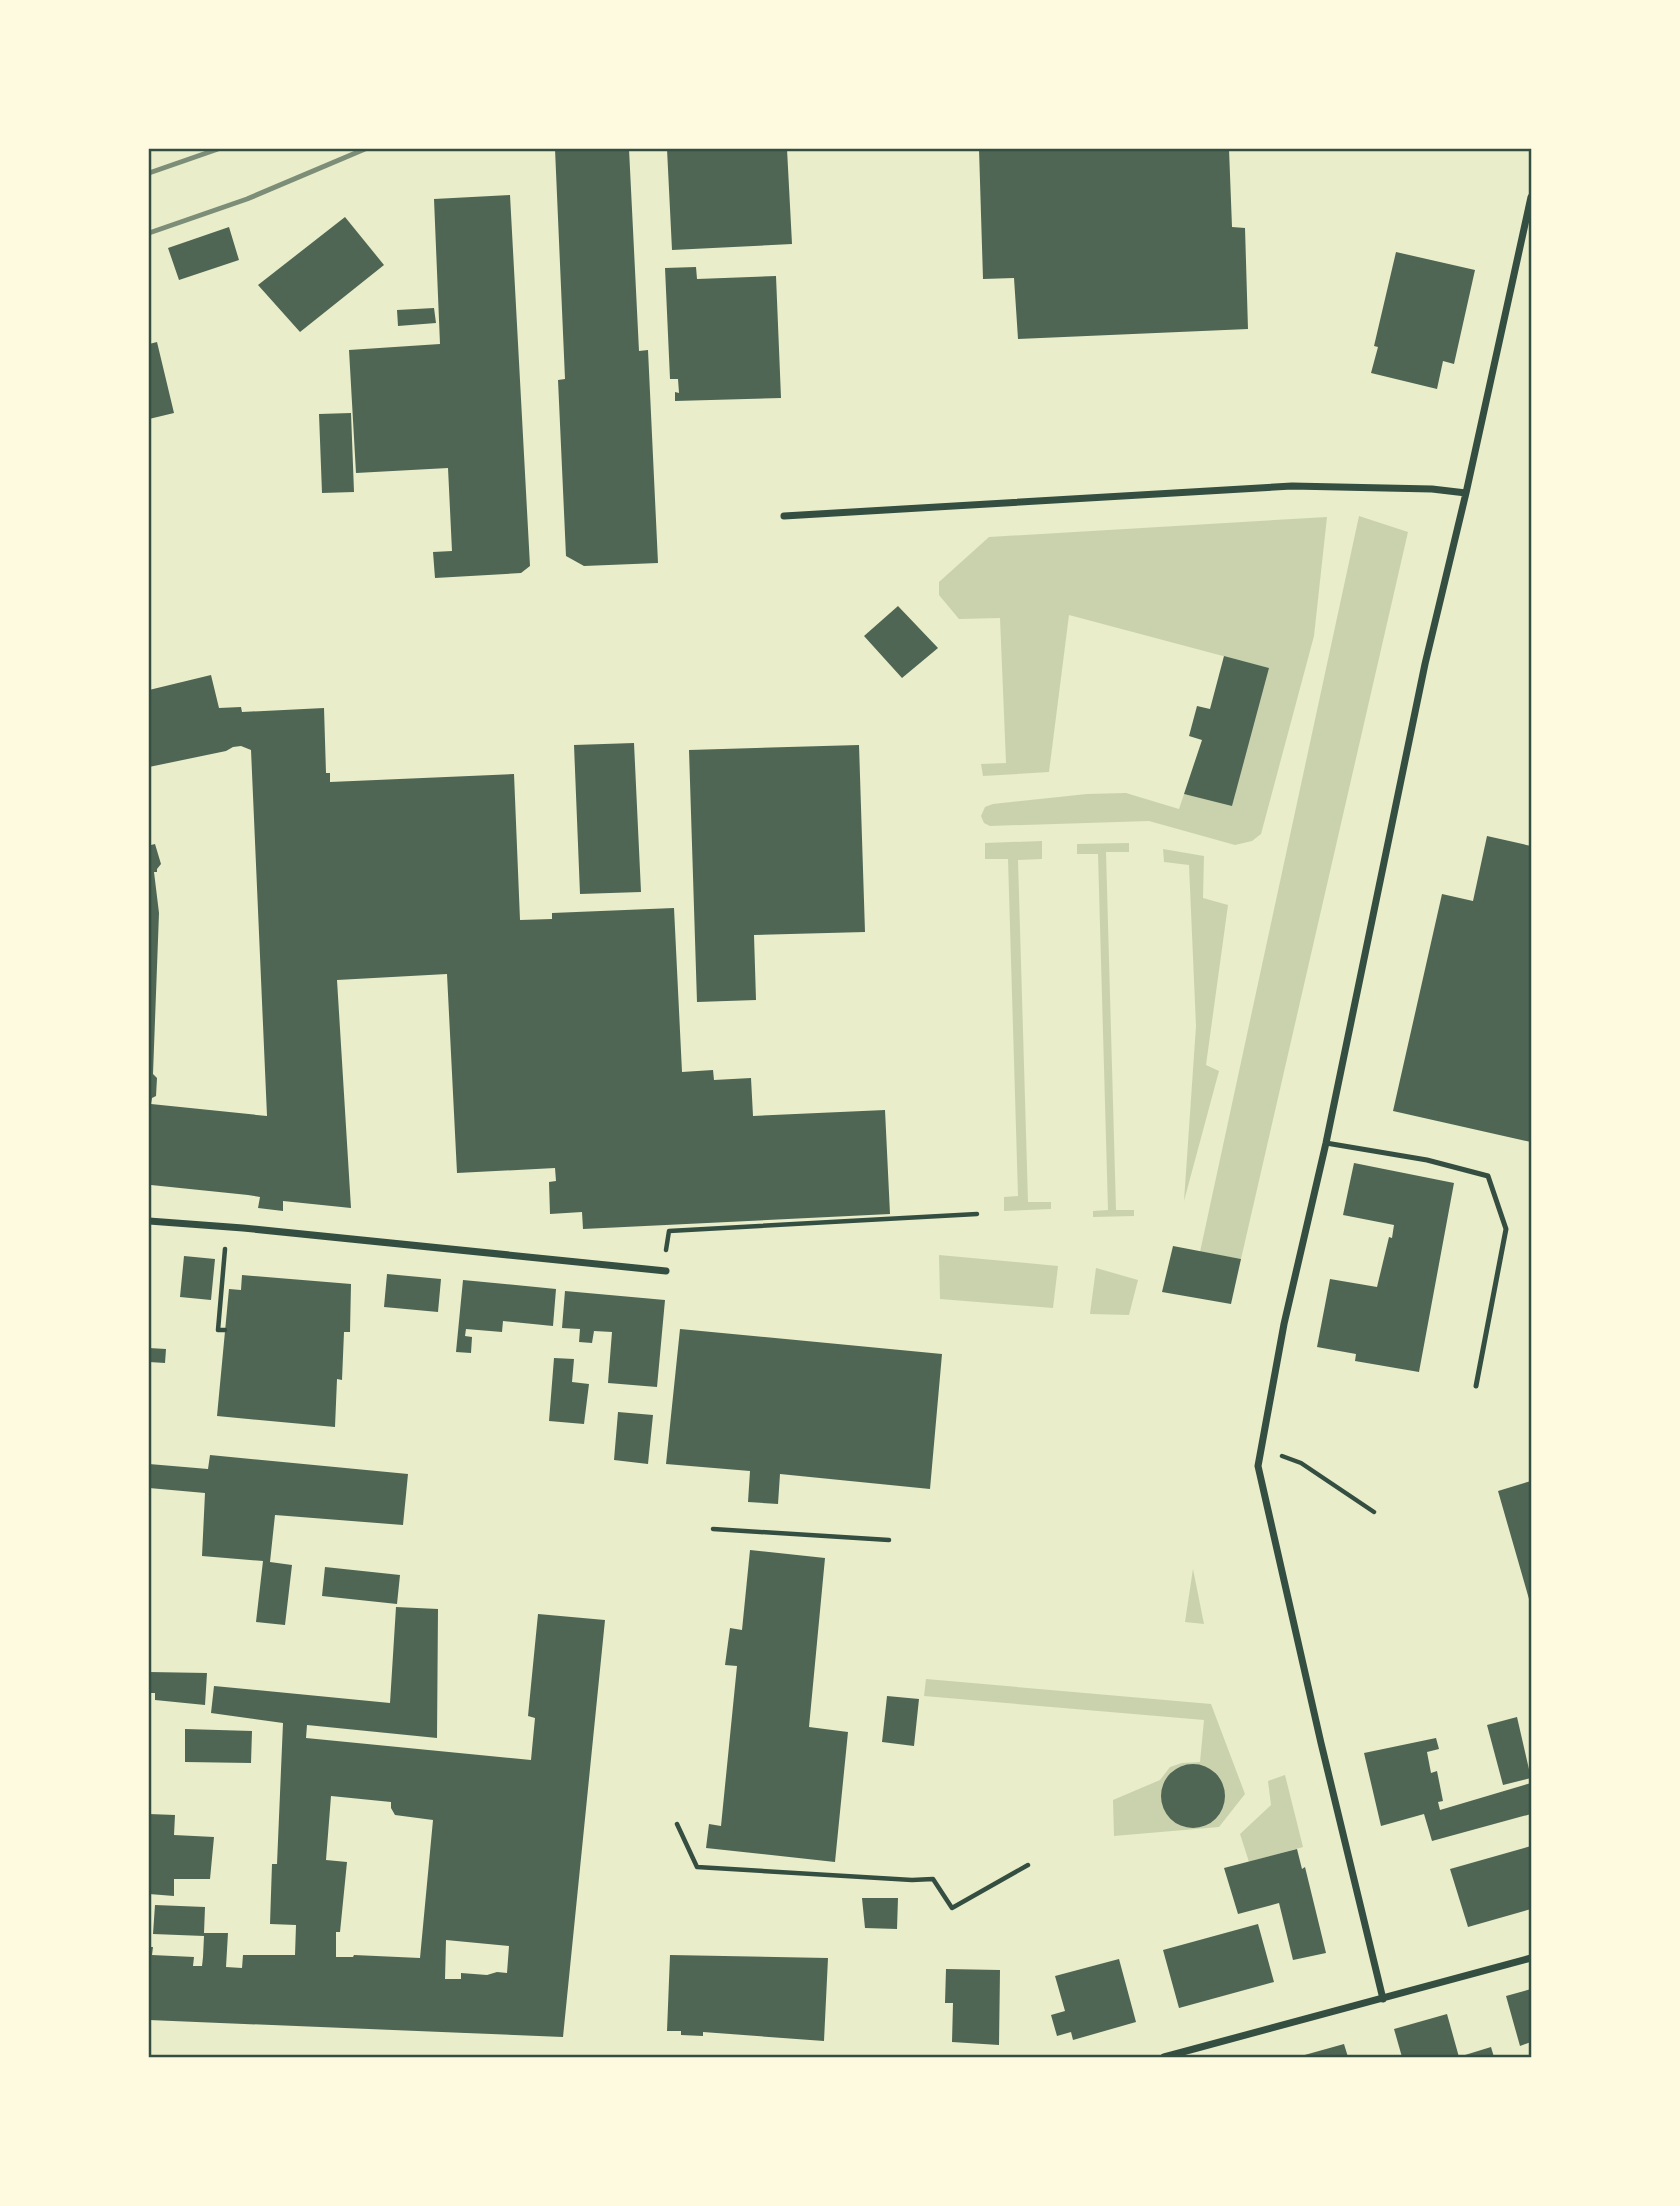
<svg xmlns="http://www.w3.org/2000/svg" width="1680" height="2206" font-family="Poppins,sans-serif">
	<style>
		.green { fill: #cad2ad }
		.building { fill: #4f6655; fill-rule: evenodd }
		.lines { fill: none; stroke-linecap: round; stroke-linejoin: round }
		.path { stroke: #344e41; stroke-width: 4.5 }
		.service { stroke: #344e41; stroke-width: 5 }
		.minor { stroke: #344e41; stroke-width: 7 }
		.rail { stroke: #7c8e77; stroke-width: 5 }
		.neatline { fill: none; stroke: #344e41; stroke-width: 2.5 }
	</style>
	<rect width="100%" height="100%" fill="#e9edc9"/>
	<path class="green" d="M 1359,516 L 1408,532 L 1241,1259 L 1200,1252 Z
		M 1327,517 L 1314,636 L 1261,834 L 1252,841 L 1235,845 L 1149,821 L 990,826 L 984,823 L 981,816 L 985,807 L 993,804 L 1087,794 L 1126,793 L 1179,809 L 1184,794 L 1232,805 L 1268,668 L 1069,615 L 1049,772 L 983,776 L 981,764 L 1006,763 L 1000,618 L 959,619 L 939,595 L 939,582 L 989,537 Z
		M 1042,841 L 1042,859 L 1018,860 L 1028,1202 L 1051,1202 L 1051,1209 L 1004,1211 L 1004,1197 L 1018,1196 L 1008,859 L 985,859 L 985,843 Z
		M 1129,843 L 1129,852 L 1106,852 L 1116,1210 L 1134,1210 L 1134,1216 L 1093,1217 L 1093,1211 L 1108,1210 L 1098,854 L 1077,854 L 1077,844 Z
		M 1163,849 L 1204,856 L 1203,898 L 1228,905 L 1206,1065 L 1219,1071 L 1184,1201 L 1196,1026 L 1189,865 L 1164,862 Z
		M 939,1255 L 1058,1266 L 1053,1308 L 940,1299 Z
		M 1096,1268 L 1138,1280 L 1129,1315 L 1090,1314 Z
		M 1193,1569 L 1204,1624 L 1185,1622 Z
		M 926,1679 L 1211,1704 L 1245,1794 L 1219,1827 L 1114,1836 L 1113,1800 L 1160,1780 L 1170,1767 L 1182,1763 L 1200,1762 L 1204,1720 L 924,1696 Z
		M 1285,1775 L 1303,1847 L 1249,1862 L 1240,1834 L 1271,1805 L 1268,1781 Z"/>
	<path class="building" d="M 555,149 L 629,149 L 639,351 L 648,350 L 658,563 L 584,566 L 566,556 L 558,380 L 565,379 Z
		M 667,149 L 787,149 L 792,244 L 672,250 Z
		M 979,149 L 1229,149 L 1232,227 L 1245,228 L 1248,329 L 1018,339 L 1014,278 L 983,279 Z
		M 510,195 L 530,566 L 521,573 L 435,578 L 433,552 L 452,551 L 448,468 L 356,473 L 349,350 L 440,344 L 434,199 Z
		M 345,217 L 384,265 L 300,332 L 258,285 Z
		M 229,227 L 239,260 L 179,280 L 168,248 Z
		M 1396,252 L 1475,270 L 1454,364 L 1443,361 L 1437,389 L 1371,373 L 1378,347 L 1374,346 Z
		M 696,267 L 697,279 L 776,276 L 781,398 L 675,401 L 675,392 L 679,393 L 678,379 L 670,379 L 665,268 Z
		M 434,308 L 436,323 L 398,326 L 397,310 Z
		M 157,342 L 174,413 L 149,419 L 149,344 Z
		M 351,413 L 354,492 L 322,493 L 319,414 Z
		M 898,606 L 938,648 L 902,678 L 864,636 Z
		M 1224,656 L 1269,668 L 1232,806 L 1184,794 L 1202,740 L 1189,736 L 1197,706 L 1210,709 Z
		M 211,675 L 219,708 L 241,707 L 242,712 L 324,708 L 326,773 L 330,773 L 330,782 L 514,774 L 520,920 L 552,919 L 552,913 L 674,908 L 682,1072 L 713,1070 L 714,1080 L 751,1078 L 753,1116 L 885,1110 L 890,1214 L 583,1229 L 582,1212 L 550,1214 L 549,1182 L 556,1181 L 555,1168 L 457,1173 L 447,974 L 337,980 L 351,1208 L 283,1201 L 283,1211 L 258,1208 L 260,1197 L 248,1195 L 151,1185 L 149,1192 L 149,839 L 151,845 L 155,844 L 161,864 L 157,869 L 157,872 L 154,872 L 159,913 L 153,1074 L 157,1078 L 156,1096 L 152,1098 L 151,1104 L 267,1116 L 251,750 L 241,746 L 233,747 L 226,751 L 149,767 L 149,690 Z
		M 634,743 L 641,892 L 580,894 L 574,745 Z
		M 859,745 L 865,932 L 754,935 L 756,1000 L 697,1002 L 689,750 Z
		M 1487,836 L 1531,846 L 1531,1142 L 1393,1111 L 1442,894 L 1473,901 Z
		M 1354,1163 L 1454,1183 L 1419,1372 L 1355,1361 L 1356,1354 L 1317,1347 L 1330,1279 L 1377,1287 L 1389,1237 L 1392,1238 L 1394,1225 L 1343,1215 Z
		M 1173,1246 L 1241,1259 L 1231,1304 L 1162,1292 Z
		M 184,1256 L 215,1259 L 211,1300 L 180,1297 Z
		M 387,1274 L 441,1279 L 438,1312 L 384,1307 Z
		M 242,1275 L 351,1284 L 350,1332 L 344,1332 L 342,1380 L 337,1379 L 335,1427 L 217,1416 L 229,1289 L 241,1290 Z
		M 463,1280 L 556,1289 L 553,1326 L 503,1321 L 502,1332 L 466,1329 L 465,1336 L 472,1337 L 471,1353 L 456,1352 Z
		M 565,1291 L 665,1300 L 657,1387 L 608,1383 L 612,1332 L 594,1331 L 592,1343 L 579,1342 L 580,1329 L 562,1328 Z
		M 680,1329 L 942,1354 L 930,1489 L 780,1474 L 778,1504 L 748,1502 L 750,1471 L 666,1464 Z
		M 149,1348 L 166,1349 L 165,1363 L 149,1362 Z
		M 554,1358 L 574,1359 L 572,1382 L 589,1384 L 584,1424 L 549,1421 Z
		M 618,1412 L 653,1415 L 648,1464 L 614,1460 Z
		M 210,1455 L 408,1474 L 403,1525 L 275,1515 L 270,1562 L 292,1565 L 285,1625 L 256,1622 L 263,1561 L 202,1556 L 205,1493 L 149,1488 L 149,1464 L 208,1469 Z
		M 1531,1481 L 1531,1606 L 1498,1491 Z
		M 750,1550 L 825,1558 L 809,1727 L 848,1732 L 835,1862 L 706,1848 L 709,1824 L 721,1826 L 737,1666 L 725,1665 L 730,1628 L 742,1630 Z
		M 325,1567 L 400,1575 L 397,1604 L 322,1596 Z
		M 396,1607 L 438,1609 L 437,1738 L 307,1725 L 306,1738 L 531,1760 L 535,1718 L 528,1716 L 538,1614 L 605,1620 L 563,2037 L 149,2020 L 149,1947 L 153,1947 L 152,1955 L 194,1957 L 193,1966 L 202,1966 L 203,1957 L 204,1936 L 153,1934 L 155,1905 L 205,1907 L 204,1933 L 228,1933 L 226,1967 L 242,1968 L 243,1955 L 295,1955 L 296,1925 L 270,1924 L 272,1864 L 277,1864 L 283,1723 L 211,1713 L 214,1686 L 390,1703 ZM 331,1796 L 391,1802 L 391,1808 L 395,1815 L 433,1820 L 420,1958 L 354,1955 L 353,1957 L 336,1957 L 336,1932 L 340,1932 L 347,1862 L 326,1860 ZM 446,1940 L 509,1946 L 507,1973 L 497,1972 L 487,1975 L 461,1973 L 461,1979 L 445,1979 Z
		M 149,1672 L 207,1673 L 205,1705 L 155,1700 L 155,1693 L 149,1693 Z
		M 887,1696 L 919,1699 L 914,1746 L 882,1742 Z
		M 1517,1717 L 1531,1778 L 1503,1785 L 1487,1725 Z
		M 185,1729 L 252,1731 L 251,1763 L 185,1762 Z
		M 1436,1738 L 1439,1749 L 1427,1752 L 1431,1773 L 1437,1771 L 1443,1801 L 1438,1802 L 1440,1810 L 1531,1783 L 1531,1814 L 1432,1841 L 1424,1814 L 1381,1826 L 1364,1753 Z
		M1161 1796a32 32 0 1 1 64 0a32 32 0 1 1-64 0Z
		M 149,1814 L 175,1815 L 174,1835 L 214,1837 L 210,1879 L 174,1879 L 174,1896 L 149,1894 Z
		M 1531,1846 L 1531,1909 L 1468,1927 L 1450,1869 Z
		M 1297,1849 L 1302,1869 L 1305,1867 L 1326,1953 L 1293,1960 L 1279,1903 L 1238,1914 L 1224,1868 Z
		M 862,1898 L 898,1898 L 897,1929 L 865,1928 Z
		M 1258,1924 L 1274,1982 L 1179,2008 L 1163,1950 Z
		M 670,1955 L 828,1958 L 824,2041 L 703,2032 L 703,2036 L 681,2035 L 681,2031 L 667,2031 Z
		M 1119,1959 L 1136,2022 L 1073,2040 L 1071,2032 L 1057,2036 L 1051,2015 L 1065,2011 L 1055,1976 Z
		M 946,1969 L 1000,1970 L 999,2045 L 952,2042 L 953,2003 L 945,2003 Z
		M 1531,1989 L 1531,2042 L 1520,2046 L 1506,1996 Z
		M 1447,2014 L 1459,2057 L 1402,2057 L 1394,2029 Z
		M 1344,2044 L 1348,2057 L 1301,2057 L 1301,2056 Z
		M 1491,2047 L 1494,2057 L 1466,2057 L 1465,2055 Z"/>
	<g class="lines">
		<path class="path" d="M 225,1249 L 218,1330 L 225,1330
			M 666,1250 L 669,1231 L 977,1214
			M 1282,1456 L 1301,1463 L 1374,1512
			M 713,1529 L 889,1540
			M 677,1824 L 697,1867 L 912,1880 L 933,1879 L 952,1908 L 1028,1865"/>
		<path class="service" d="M 1326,1143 L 1427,1160 L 1488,1176 L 1506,1229 L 1476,1386"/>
		<path class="minor" d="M 784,516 L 1292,486 L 1432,489 L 1466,493
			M 149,1221 L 243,1228 L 666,1271
			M 1383,1999 L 1321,1743 L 1258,1466 L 1284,1324 L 1326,1143 L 1425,664 L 1466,493 L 1531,197
			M 1164,2057 L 1531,1958"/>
		<path class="rail" d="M 149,173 L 218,149
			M 149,233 L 247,199 L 365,149"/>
	</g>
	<rect width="1680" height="2206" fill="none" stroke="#fefae0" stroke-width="301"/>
	<rect x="150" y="150" width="1380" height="1906" class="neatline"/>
</svg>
